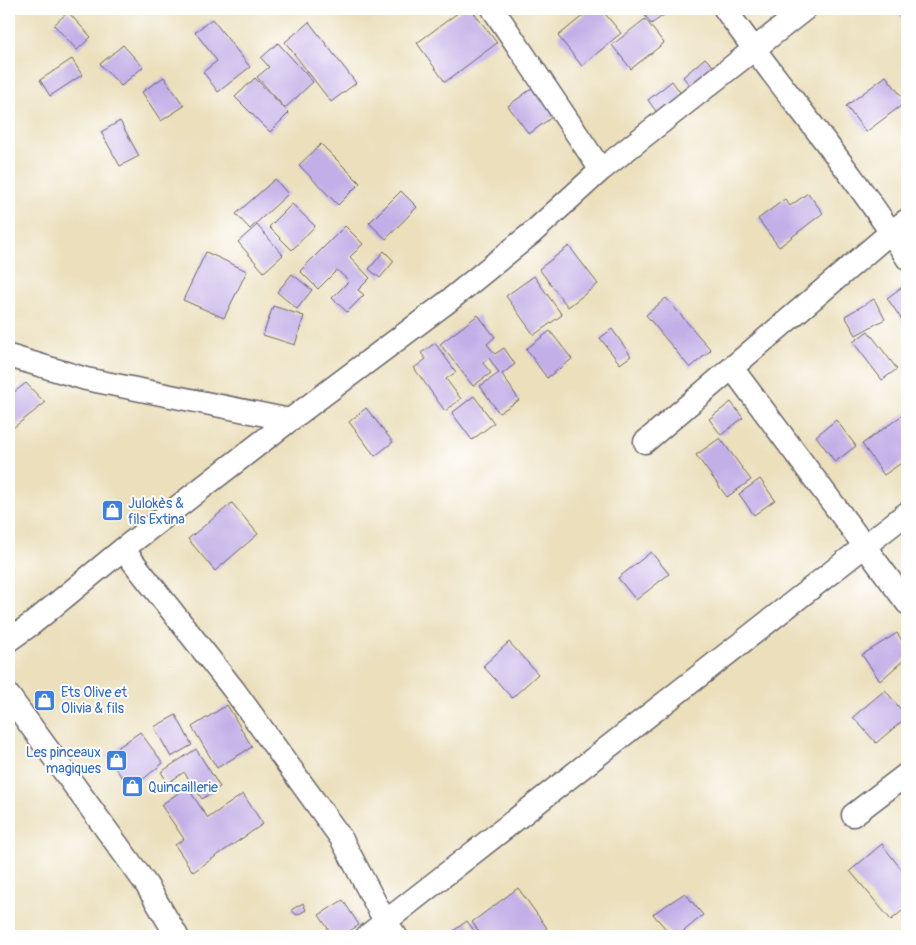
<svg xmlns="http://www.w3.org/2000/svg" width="916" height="945" font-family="Pangolin,sans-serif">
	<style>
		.building { fill: #c3afe7 }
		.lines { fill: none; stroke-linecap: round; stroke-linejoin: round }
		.minor-casing { stroke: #686468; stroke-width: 25 }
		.minor { stroke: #fff; stroke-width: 22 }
		.labels { text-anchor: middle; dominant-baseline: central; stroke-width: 4; stroke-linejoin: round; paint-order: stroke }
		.shop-label { font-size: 14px; fill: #366cbe; stroke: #fff; text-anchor: start }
	</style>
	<rect width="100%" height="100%" fill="#fff"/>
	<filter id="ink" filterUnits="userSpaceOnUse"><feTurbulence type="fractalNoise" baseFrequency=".02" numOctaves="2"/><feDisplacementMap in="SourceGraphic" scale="10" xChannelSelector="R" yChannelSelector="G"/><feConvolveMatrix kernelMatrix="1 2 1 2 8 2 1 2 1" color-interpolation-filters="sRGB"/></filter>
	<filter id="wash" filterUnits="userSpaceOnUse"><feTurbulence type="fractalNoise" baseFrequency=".0096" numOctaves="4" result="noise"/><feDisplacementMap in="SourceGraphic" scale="20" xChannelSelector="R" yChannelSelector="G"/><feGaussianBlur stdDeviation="1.12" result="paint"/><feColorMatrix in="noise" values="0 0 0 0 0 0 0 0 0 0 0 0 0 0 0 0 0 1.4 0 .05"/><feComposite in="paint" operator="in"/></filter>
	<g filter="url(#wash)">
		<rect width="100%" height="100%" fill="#ebdfbc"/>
		<g id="blocks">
			<path class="building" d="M 463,9 L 471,9 L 497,43 L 445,82 L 417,43 Z
				M 591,9 L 601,9 L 621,33 L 582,66 L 558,36 Z
				M 641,9 L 673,9 L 651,24 Z
				M 895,9 L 907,9 L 907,26 Z
				M 68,12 L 91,37 L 77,50 L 54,25 Z
				M 212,19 L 250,67 L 218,92 L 203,72 L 217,61 L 195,32 Z
				M 645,19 L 664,43 L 631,69 L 612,45 Z
				M 309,22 L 356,83 L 331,102 L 285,42 Z
				M 278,43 L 313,82 L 285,108 L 257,77 L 269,67 L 261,58 Z
				M 123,45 L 143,67 L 121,86 L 100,64 Z
				M 705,58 L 715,68 L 692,88 L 683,77 Z
				M 72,59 L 82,75 L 50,96 L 40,80 Z
				M 886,76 L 906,102 L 866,132 L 846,106 Z
				M 164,77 L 184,106 L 161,121 L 142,92 Z
				M 255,78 L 289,113 L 270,132 L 235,97 Z
				M 672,81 L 684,98 L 660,117 L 648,100 Z
				M 539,83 L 560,111 L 529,134 L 508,106 Z
				M 120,121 L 139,156 L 120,166 L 101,132 Z
				M 321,144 L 360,183 L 338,205 L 299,165 Z
				M 275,179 L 288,194 L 250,229 L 236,214 Z
				M 401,191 L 417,207 L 386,239 L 369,223 Z
				M 808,193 L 823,213 L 779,247 L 758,219 L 785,199 L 790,206 Z
				M 292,204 L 315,226 L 292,250 L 269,227 Z
				M 257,225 L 283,255 L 264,272 L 238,242 Z
				M 345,226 L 363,244 L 350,257 L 370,278 L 358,290 L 364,295 L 347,312 L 332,298 L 349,281 L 337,270 L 318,289 L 300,271 Z
				M 569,246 L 598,284 L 568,307 L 539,269 Z
				M 384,251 L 394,261 L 380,278 L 369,269 Z
				M 206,252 L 247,271 L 224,318 L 183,300 Z
				M 292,274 L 312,290 L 297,309 L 277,292 Z
				M 534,276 L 562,315 L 534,335 L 506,296 Z
				M 905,285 L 907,289 L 907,327 L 887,298 Z
				M 666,298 L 711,350 L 690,368 L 646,315 Z
				M 874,299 L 885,319 L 856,335 L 845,316 Z
				M 273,306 L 304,316 L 295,345 L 263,335 Z
				M 478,315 L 495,337 L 487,344 L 495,354 L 504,348 L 515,364 L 502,374 L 519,400 L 499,413 L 480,386 L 499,373 L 489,358 L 483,363 L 491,373 L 473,386 L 440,344 Z
				M 612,329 L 631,356 L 620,364 L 600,338 Z
				M 550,331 L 572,359 L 547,378 L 526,349 Z
				M 868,331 L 897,369 L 882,380 L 853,342 Z
				M 435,343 L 456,372 L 446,379 L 461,399 L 445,411 L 414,368 L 426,359 L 421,353 Z
				M 26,383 L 45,403 L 9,431 L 9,396 Z
				M 474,396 L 494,423 L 472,440 L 452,413 Z
				M 731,402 L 743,418 L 721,435 L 709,419 Z
				M 366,408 L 393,442 L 375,456 L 349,422 Z
				M 907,412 L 907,459 L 884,475 L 862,444 Z
				M 836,420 L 856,446 L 835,462 L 816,436 Z
				M 720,438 L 751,480 L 727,497 L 696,455 Z
				M 760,479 L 775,500 L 754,515 L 739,494 Z
				M 232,503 L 258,534 L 215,571 L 188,539 Z
				M 651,552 L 669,574 L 636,600 L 618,578 Z
				M 897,633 L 907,648 L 907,657 L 880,681 L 862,655 Z
				M 509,642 L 538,674 L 512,698 L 483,666 Z
				M 885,690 L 907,717 L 876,743 L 853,717 Z
				M 227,705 L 252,747 L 217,768 L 192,727 Z
				M 176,715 L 192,745 L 171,757 L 154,727 Z
				M 140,732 L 163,763 L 131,789 L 106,756 Z
				M 196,749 L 220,787 L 202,799 L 184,772 L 168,783 L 161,772 Z
				M 187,787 L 208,818 L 243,794 L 263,824 L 193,872 L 175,845 L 184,839 L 161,805 Z
				M 882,844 L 907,877 L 907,907 L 891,920 L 850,871 Z
				M 518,888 L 547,928 L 535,936 L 482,936 L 472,922 Z
				M 685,893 L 703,915 L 678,936 L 672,936 L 653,914 Z
				M 343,900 L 359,925 L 342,936 L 333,936 L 319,915 Z
				M 303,903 L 306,910 L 297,915 L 291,910 Z
				M 467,921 L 478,936 L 455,936 L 452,932 Z"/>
		</g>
	</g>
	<g filter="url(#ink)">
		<use href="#blocks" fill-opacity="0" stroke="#686468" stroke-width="1"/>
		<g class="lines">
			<defs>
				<path id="minor" d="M 493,9 L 601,170
					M 725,9 C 784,93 853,170 907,258
					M 9,356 L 86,379 L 290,420
					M 732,368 L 907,603
					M 645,442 L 891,232 L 907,220
					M 123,549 L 234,690 L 341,838 L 386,923 L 396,936
					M 9,640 L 33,623 L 123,549 L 290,420 L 446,303 L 532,233 L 601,170 L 805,9
					M 9,696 L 146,884 L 177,936
					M 853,815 L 907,774
					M 367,936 L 907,513"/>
			</defs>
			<use href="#minor" class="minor-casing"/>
			<use href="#minor" class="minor"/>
		</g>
	</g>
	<defs>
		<symbol id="shop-square" viewBox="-11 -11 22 22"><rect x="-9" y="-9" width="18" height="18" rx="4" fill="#3f7fe0" stroke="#fff"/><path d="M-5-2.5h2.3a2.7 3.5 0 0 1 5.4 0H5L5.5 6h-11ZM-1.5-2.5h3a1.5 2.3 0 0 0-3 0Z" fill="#fff"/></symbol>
	</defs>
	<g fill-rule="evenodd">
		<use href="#shop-square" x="100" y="498" width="25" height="25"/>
		<use href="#shop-square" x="32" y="688" width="25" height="25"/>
		<use href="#shop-square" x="104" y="748" width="25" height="25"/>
		<use href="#shop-square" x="120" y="774" width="25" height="25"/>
	</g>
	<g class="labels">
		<g class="shop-label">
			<text x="128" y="503">Julokès &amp;<tspan x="128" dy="16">fils Extina</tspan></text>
			<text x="61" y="692">Ets Olive et<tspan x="61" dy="16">Olivia &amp; fils</tspan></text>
			<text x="101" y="752" text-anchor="end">Les pinceaux<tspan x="101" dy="16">magiques</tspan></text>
			<text x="148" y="787">Quincaillerie</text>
		</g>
	</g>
	<rect width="916" height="945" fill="none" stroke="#fff" stroke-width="30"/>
</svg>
